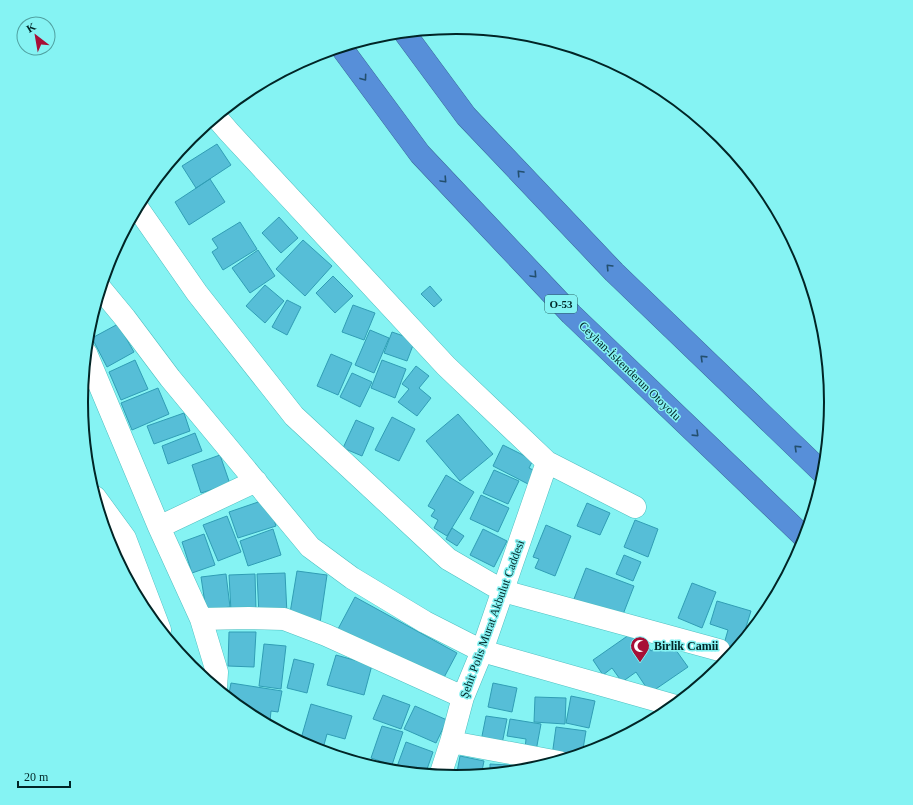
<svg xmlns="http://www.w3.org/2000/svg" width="913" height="805" font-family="'Times New Roman',serif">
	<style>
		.building { fill: #56bed7; stroke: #309db5 }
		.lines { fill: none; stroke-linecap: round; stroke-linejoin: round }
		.minor-casing { stroke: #4ebfc0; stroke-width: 23 }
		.highway-casing { stroke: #396a9a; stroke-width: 23 }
		.minor { stroke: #fff; stroke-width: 22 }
		.highway { stroke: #578fd9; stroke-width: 22 }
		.oneway { stroke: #234f6e }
		.labels { text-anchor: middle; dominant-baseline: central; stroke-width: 3; stroke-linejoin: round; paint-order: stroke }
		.shield { fill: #85f3f3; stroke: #296364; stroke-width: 1 }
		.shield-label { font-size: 11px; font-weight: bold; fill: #012526 }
		.street-label { font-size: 12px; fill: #012526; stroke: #85f3f3 }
		.poi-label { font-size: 12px; font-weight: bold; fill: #012526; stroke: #85f3f3; text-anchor: start }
		.rim { fill: none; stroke: #012526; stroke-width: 2 }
	</style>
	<rect width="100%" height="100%" fill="#85f3f3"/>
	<path class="building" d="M 206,125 L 208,127 L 177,155 L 191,137 Z
		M 217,144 L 231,165 L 196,188 L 182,166 Z
		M 210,179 L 225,202 L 189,225 L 175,202 Z
		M 279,217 L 298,238 L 281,253 L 262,233 Z
		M 240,222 L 257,249 L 223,270 L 212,252 L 218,248 L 212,239 Z
		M 303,240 L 332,266 L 305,296 L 276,269 Z
		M 258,250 L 275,276 L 250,293 L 232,268 Z
		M 333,276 L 353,296 L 335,313 L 316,293 Z
		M 265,285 L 284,301 L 265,323 L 246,306 Z
		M 430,286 L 442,300 L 434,307 L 421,294 Z
		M 287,300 L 301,307 L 287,335 L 272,327 Z
		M 353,305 L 375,313 L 364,340 L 342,332 Z
		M 118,324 L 134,352 L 107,367 L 92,338 Z
		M 370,330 L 389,338 L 374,373 L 355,365 Z
		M 392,332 L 415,340 L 407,361 L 384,353 Z
		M 331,354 L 352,363 L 338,395 L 317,386 Z
		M 135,360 L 148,389 L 121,400 L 109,372 Z
		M 382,360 L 406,369 L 395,398 L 371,388 Z
		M 416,366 L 429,376 L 419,388 L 431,398 L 417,416 L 398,402 L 409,389 L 402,384 Z
		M 352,373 L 372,382 L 360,407 L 340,397 Z
		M 158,388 L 169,414 L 132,430 L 121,403 Z
		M 184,413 L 190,431 L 154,444 L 147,426 Z
		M 458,414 L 493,454 L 460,481 L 426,441 Z
		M 392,417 L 415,429 L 399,461 L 375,450 Z
		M 356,420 L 374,428 L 362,456 L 343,448 Z
		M 195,433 L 202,451 L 168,464 L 162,446 Z
		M 503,445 L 533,460 L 529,468 L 535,471 L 528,484 L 493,466 Z
		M 220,455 L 230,484 L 201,493 L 192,465 Z
		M 494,470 L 519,481 L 508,504 L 483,493 Z
		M 446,475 L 474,492 L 447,536 L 434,528 L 438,520 L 431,516 L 435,510 L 428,506 Z
		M 481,495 L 509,508 L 498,532 L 470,519 Z
		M 267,499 L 276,526 L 238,538 L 229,512 Z
		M 587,503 L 610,513 L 600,535 L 577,526 Z
		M 227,516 L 241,552 L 218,561 L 203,525 Z
		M 635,520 L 658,529 L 648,557 L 624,547 Z
		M 546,525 L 571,536 L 555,576 L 535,568 L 539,559 L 533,557 Z
		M 452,528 L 464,536 L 457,546 L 446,539 Z
		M 273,529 L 281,555 L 248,566 L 240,541 Z
		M 483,529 L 507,541 L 494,567 L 470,555 Z
		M 204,534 L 215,565 L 192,573 L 182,542 Z
		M 624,555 L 641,562 L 633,581 L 616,574 Z
		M 586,568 L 634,586 L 622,617 L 574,599 Z
		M 297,571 L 327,575 L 320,623 L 289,619 Z
		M 285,573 L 287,614 L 259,615 L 257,574 Z
		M 226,574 L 230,607 L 206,610 L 201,577 Z
		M 255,574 L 256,610 L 231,611 L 229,575 Z
		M 692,583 L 716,592 L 702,628 L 678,618 Z
		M 355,597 L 457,653 L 440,685 L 338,629 Z
		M 717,601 L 751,611 L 740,646 L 738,649 L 724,644 L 728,630 L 710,624 Z
		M 636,630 L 651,651 L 668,639 L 688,667 L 650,693 L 636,672 L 622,682 L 612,668 L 603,675 L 593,660 Z
		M 229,632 L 256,632 L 254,667 L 228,666 Z
		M 264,644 L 286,646 L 281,689 L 259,686 Z
		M 336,655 L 372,665 L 364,695 L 327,685 Z
		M 294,659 L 314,664 L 307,693 L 287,688 Z
		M 231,683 L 282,691 L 278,712 L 271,711 L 270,721 L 255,719 L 248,715 L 228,699 Z
		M 493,683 L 517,688 L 512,712 L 488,707 Z
		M 383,695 L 410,705 L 401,729 L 373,719 Z
		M 571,696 L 595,701 L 589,728 L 566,723 Z
		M 535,697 L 566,698 L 565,724 L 534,722 Z
		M 311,704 L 352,716 L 345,739 L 327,734 L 322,752 L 313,749 L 300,742 Z
		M 415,706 L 447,720 L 436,743 L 404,729 Z
		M 486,716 L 507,719 L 502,744 L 481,741 Z
		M 510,719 L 541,724 L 536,751 L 525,749 L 526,739 L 507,736 Z
		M 382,726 L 403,732 L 392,765 L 371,758 Z
		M 556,727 L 586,731 L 582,755 L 571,758 L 552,756 Z
		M 406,742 L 433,752 L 425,775 L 395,772 Z
		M 460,756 L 484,761 L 481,776 L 456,778 Z
		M 490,764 L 525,766 L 525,771 L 490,775 Z"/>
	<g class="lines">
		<defs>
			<path id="minor" d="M 216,117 L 229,132 L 446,366 L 547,462 L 635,507
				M 137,207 L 197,293 L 294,416 L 448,559 L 503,591 L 719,650
				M 101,289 L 125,318 L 170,378 L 310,547 L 352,578 L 425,622 L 482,651 L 676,706
				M 86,353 L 159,527 L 201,619 L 217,672 L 216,688
				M 95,497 L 125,538 L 160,630
				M 159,527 L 256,481
				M 201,619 L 249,618 L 284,619 L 326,635 L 463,697
				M 451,742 L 559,762
				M 440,776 L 451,742 L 463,697 L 482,651 L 547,462"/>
			<path id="highway" d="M 404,32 L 466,116 L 614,272 L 825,475
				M 341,47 L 420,154 L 571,314 L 806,539"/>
		</defs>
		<use href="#minor" class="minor-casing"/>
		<use href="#highway" class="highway-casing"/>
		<use href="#minor" class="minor"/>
		<use href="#highway" class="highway"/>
	</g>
	<defs><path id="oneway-chevron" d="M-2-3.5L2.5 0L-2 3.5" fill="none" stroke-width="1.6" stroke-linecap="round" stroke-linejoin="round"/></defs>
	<g class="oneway">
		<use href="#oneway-chevron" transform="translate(364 78) rotate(54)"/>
		<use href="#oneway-chevron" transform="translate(520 173) rotate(-133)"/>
		<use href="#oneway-chevron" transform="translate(444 180) rotate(47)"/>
		<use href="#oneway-chevron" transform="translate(609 267) rotate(-134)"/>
		<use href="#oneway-chevron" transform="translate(534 275) rotate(47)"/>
		<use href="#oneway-chevron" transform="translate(703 358) rotate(-136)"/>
		<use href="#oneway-chevron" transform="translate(696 434) rotate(44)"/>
		<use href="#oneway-chevron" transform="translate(797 448) rotate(-136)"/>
	</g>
	<defs>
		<symbol id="mosque-pin" viewBox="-11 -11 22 30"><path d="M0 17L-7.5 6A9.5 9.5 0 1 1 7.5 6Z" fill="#a70f36" stroke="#85f3f3"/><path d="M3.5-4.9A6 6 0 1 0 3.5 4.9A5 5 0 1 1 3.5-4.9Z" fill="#fff"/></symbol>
	</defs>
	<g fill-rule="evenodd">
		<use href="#mosque-pin" x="629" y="635" width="22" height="30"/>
	</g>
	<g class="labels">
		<rect class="shield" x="545" y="295" width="32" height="18" rx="3"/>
		<g class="shield-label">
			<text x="561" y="304">O-53</text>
		</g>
		<g class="street-label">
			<text transform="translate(630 371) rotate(44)">Ceyhan-İskenderun Otoyolu</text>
			<text transform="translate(492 619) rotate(-70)">Şehit Polis Murat Akbulut Caddesi</text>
		</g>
		<g class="poi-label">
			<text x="654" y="646">Birlik Camii</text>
		</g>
	</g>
	<path d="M0 0H913V805H0ZM88 402a368 368 0 1 1 736 0a368 368 0 1 1-736 0Z" fill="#85f3f3" fill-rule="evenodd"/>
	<path class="rim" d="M88 402a368 368 0 1 1 736 0a368 368 0 1 1-736 0Z"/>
	<g transform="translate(36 36) rotate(329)"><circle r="19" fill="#85f3f3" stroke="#50a1a1"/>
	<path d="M0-3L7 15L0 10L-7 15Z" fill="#a70f36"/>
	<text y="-6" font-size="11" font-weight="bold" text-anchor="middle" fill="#012526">K</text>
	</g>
	<path d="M18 781v6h52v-6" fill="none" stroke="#012526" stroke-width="2"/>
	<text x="24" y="781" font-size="12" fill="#012526" stroke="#85f3f3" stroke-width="3" paint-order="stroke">20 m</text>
</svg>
